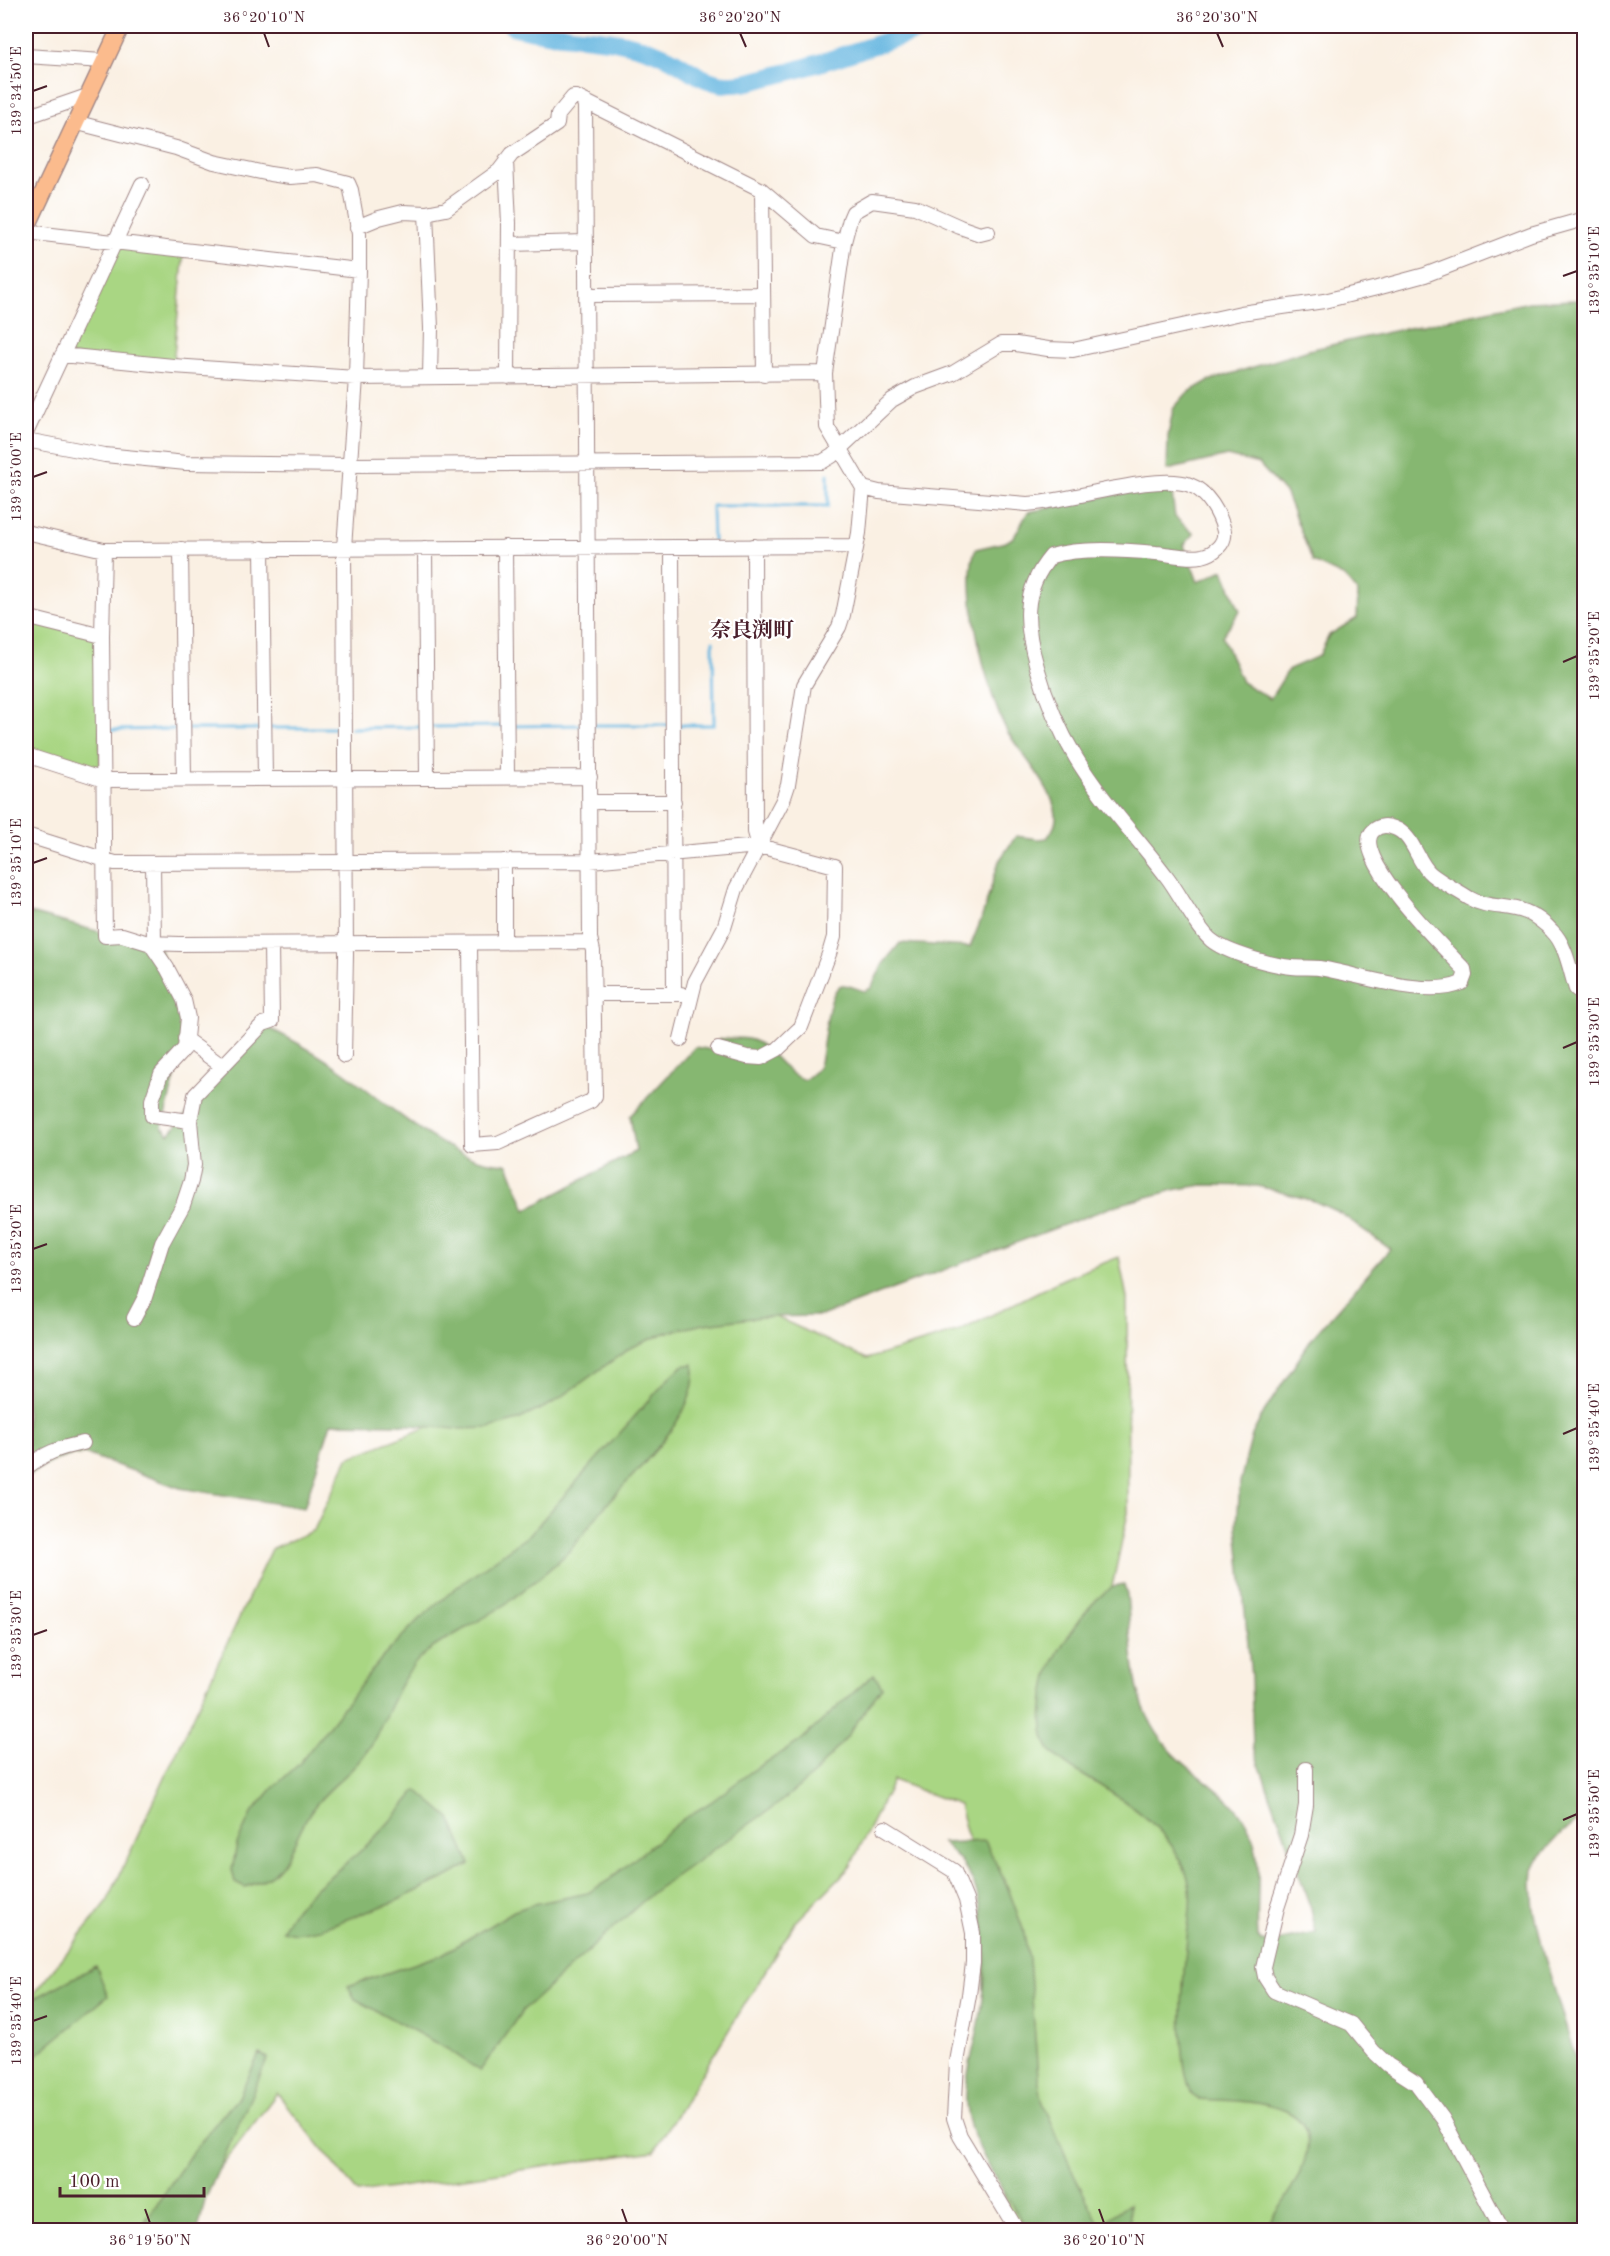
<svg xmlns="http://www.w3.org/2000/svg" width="1610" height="2256" font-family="'Old Standard TT','Noto Serif JP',serif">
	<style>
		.green { fill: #a9d683; stroke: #7a7a57; stroke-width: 1.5 }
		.forest { fill: #86b771; stroke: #686b4e; stroke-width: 1.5 }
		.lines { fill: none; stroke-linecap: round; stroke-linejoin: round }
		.stream { stroke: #65b6e0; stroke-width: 3 }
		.river { stroke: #65b6e0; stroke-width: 18 }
		.minor-casing { stroke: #a28887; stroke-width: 16 }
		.major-casing { stroke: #a28887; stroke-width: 19 }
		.minor { stroke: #fff; stroke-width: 14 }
		.major { stroke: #fbbb8d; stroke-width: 16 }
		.ticks { fill: none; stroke: #4a1f2b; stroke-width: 2 }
		.labels { text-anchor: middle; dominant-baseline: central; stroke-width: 4.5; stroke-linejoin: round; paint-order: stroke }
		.quarter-label { font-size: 21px; font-weight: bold; fill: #4a1f2b; stroke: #fff }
		.neatline { fill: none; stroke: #4a1f2b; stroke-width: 2 }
		.ticks-label { font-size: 15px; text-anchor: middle; fill: #4a1f2b }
	</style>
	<rect width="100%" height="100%" fill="#fff"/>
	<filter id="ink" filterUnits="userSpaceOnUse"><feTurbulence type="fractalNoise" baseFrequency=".0167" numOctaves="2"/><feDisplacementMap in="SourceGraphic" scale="12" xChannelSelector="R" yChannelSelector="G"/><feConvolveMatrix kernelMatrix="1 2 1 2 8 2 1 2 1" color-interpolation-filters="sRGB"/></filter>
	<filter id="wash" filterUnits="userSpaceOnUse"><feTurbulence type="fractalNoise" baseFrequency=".008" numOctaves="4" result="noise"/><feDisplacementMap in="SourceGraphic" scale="24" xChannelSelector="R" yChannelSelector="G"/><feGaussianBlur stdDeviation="1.35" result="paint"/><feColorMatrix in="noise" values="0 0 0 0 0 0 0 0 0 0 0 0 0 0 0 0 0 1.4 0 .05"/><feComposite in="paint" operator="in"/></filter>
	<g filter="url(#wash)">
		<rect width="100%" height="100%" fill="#faf0e3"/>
		<path class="green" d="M 115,243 L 184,250 L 173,366 L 62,355 Z
			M 38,623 L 94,636 L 100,643 L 100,768 L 92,772 L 26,751 L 26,636 L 30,627 Z
			M 1119,1257 L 1127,1298 L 1128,1513 L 1088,1697 L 1434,2230 L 1013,2230 L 989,2140 L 980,1883 L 959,1805 L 893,1780 L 850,1867 L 795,1923 L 654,2151 L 358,2193 L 277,2093 L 219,2169 L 160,2230 L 26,2230 L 26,2004 L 107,1902 L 271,1549 L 314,1530 L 348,1458 L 535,1385 L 685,1275 L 867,1359 L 960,1331 L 1063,1279 Z"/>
		<path class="forest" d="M 1574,300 L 1584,301 L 1584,1815 L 1562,1833 L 1538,1859 L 1533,1869 L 1532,1884 L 1534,1909 L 1545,1958 L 1584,2086 L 1584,2230 L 1265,2230 C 1285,2200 1340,2130 1281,2109 C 1256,2100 1225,2101 1198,2099 L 1192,2095 C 1175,2051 1183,1985 1187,1937 C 1189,1918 1193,1897 1188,1878 C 1173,1831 1131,1804 1091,1780 C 1078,1772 1061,1763 1051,1751 C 1036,1733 1044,1687 1051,1667 C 1057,1651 1067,1637 1077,1624 C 1086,1610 1106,1585 1124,1584 L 1127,1595 C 1133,1652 1129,1708 1173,1753 C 1200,1781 1236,1795 1251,1833 C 1264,1867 1255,1902 1258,1937 L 1261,1941 L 1272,1942 L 1316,1933 L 1311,1909 L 1253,1747 L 1251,1677 L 1237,1526 L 1240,1482 L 1252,1435 L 1264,1412 L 1313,1337 L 1390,1249 L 1340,1213 L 1314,1201 L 1258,1186 L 1203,1185 L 1178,1189 L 1117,1205 L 821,1316 L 761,1317 L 704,1324 L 665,1333 L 630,1348 L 553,1403 L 518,1420 L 489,1428 L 456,1429 L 397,1424 L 331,1423 L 304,1508 L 180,1488 L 86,1454 C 61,1455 45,1464 26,1478 L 26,912 L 160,948 L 182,1015 L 182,1051 L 162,1127 L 169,1134 L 265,1026 C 291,1039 317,1053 341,1070 C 388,1103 448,1164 508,1164 L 526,1210 L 636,1151 L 630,1116 L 695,1047 L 719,1051 L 719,1039 C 727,1039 739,1037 748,1039 C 770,1043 782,1074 805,1080 C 809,1076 817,1071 819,1066 C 824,1053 826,989 842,985 C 848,984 859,990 865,991 L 871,988 L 883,964 L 900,943 L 970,947 L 981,920 L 999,861 L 1016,836 L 1038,839 L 1047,838 C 1054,829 1058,821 1055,809 C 1049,783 1021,754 1007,731 C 988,698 959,583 976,549 L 1006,542 L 1014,537 L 1028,512 L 1148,488 L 1172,494 L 1175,517 L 1194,534 L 1184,545 L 1198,582 L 1223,570 L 1240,611 L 1222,636 L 1242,682 L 1270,699 L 1289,669 L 1319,656 L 1329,635 L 1357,618 L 1358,593 L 1345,577 L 1313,562 L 1286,494 L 1259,464 L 1227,456 L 1167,470 L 1168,436 L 1173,409 L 1187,393 L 1208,381 L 1309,350 L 1375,335 L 1529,302 Z
			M 693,1364 C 703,1411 636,1470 608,1503 C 594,1518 583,1537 568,1552 C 552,1569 531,1584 512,1599 C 486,1620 454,1632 427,1652 C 399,1673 389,1715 371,1745 C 356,1770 337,1780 319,1801 C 301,1820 295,1849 280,1867 C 271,1878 258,1882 245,1887 L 235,1882 L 232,1870 L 237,1844 L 251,1814 L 274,1787 L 299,1764 L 381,1659 L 416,1622 L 457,1587 L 529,1535 L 668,1379 L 682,1366 Z
			M 874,1674 L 882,1687 L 845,1739 L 814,1774 L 778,1804 L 652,1893 L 522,2011 L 480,2071 L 449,2050 L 355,1999 L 348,1986 L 441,1955 L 514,1911 L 534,1904 L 588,1893 L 609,1880 L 683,1819 L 711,1802 L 752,1771 L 799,1742 Z
			M 417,1790 L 450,1818 L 470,1864 L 451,1875 L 394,1902 L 320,1929 L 295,1933 L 282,1930 C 298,1897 329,1878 356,1855 C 379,1835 398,1813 417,1790 Z
			M 985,1841 L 1008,1888 L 1023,1929 L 1029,1959 L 1038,2076 L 1042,2100 L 1074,2175 L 1100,2225 L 1129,2204 L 1131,2230 L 1027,2230 C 1010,2201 971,2144 967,2112 C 962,2080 975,2049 980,2018 C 988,1973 991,1905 964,1866 C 958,1857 949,1850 942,1843 Z
			M 96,1966 L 108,1996 L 26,2064 L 26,2003 Z
			M 259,2054 L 268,2058 L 205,2200 L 198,2230 L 139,2230 L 191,2154 L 224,2113 L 239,2097 Z"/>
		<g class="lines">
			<path class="stream" d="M 713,541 L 712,506 L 828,506 L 828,474
				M 593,725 L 668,725
				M 677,725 L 714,725 L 713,641
				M 509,726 L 584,725
				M 431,727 L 503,726
				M 269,728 L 341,728
				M 350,728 L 422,727
				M 188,729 L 260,729
				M 110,730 L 179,729"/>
			<path class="river" d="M 512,26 C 565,41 614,32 667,57 C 688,67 704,84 728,84 C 742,85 756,80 769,77 C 826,64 881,40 938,26"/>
		</g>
	</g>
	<g filter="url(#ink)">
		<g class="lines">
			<defs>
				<path id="minor" d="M 26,56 L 103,61
					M 26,117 L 87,96
					M 74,122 L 176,148 L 214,162 L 270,174 L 290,177 L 317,175 L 348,183 L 351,190 L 359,234 L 359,270 L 356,378 L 344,548 L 346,955 L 344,1056
					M 506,161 L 509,223 L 508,377
					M 762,190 L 764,375
					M 426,213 L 431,328 L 430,377
					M 357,227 L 379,218 L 403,212 L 426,213 L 446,209 L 499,171 L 512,154 L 557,124 L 558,115 L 573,97 L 576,97 L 762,190 L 816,236 L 844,242
					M 26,232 L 359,270
					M 509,244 L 586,242
					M 587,295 L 763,294
					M 62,355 L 173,366 L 356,378 L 825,373
					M 26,433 L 142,184
					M 26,440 L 105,455 L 186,463 L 348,465 L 822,462 L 832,456 L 892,400 L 915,387 L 953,373 L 1001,344 L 1016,344 L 1048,349 L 1073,350 L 1241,313 L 1324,301 L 1377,288 L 1425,275 L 1531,234 L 1584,219
					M 863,488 L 879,492 L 1027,504 C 1067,502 1157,472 1190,485 C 1207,491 1220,514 1224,531 C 1226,544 1213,554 1202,556 C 1188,559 1170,554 1156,553 C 1124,550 1081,547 1051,556 C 1021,591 1025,626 1037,667 C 1046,699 1059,730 1076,758 C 1102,801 1137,837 1167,877 C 1180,894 1196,927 1211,940 C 1227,953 1271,965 1292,967 C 1301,968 1311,967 1319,968 C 1358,974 1426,999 1462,983 L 1465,975 L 1464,969 C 1445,949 1349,855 1373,831 C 1379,825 1387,825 1394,828 C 1414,835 1416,861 1431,874 C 1442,883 1457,890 1469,898 C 1487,909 1508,904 1526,912 C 1534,915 1546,924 1552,931 C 1566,944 1570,971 1576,989 L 1584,994
					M 26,532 L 104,550 L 856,546
					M 754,546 L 755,832 L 759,846
					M 505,547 L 507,777
					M 672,547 L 674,994
					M 262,548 L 265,779
					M 425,548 L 427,778
					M 181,549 L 184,779
					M 104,550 L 102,636 L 105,936 L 122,935 L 148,943 L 180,944 L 591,942
					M 26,617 L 102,636
					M 26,755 L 104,780 L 590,777
					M 590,802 L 674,802
					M 26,835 L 115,863 L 590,861 L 759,846 L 835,866 L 834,937 L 829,954 L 801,1027 L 778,1049 L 761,1058 L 747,1057 L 718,1049
					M 504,861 L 504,942
					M 153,863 L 154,943
					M 150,943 L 167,968 L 184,1000 L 188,1018 L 185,1048 L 161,1074 L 152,1100 L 152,1116 L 190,1121
					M 470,943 L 472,1145 L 498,1143 L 591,1101 L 595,1096 L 593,951 L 590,938 L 585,102
					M 594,994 L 681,994
					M 185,1039 L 222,1066
					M 681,1039 L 695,982 L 724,928 L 736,889 L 783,800 L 788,785 L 804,685 L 839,627 L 843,615 L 859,533 L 863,488 L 827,427 L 825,373 L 844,242 L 850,219 L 853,212 L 872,201 L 915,207 L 960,227 L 980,234 L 988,232
					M 134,1318 L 145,1297 L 162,1243 L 183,1205 L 191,1181 L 194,1165 L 190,1121 L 195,1095 L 263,1024 L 272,1021 L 271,944
					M 26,1468 C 45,1453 58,1448 83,1443
					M 1306,1769 L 1306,1805 L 1301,1835 L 1277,1908 L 1263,1967 L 1265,1977 L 1274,1991 L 1351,2024 L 1374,2052 L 1388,2065 L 1416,2083 L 1443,2119 L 1502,2230
					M 885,1828 L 954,1871 L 966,1900 L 973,1933 L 973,1963 L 969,1995 L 957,2062 L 954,2118 L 960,2136 L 1017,2230"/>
				<path id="major" d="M 26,229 L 121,26"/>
			</defs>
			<use href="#minor" class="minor-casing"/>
			<use href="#major" class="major-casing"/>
			<use href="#minor" class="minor"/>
			<use href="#major" class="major"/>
		</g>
	</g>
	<path class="ticks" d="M 264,33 L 269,47M 740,33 L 746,47M 1217,33 L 1223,47M 33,91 L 47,86M 1563,276 L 1577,271M 33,477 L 47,472M 1563,662 L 1577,656M 33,863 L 47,858M 1563,1048 L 1577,1042M 33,1249 L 47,1244M 1563,1434 L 1577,1428M 33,1635 L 47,1630M 1563,1820 L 1577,1814M 33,2021 L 47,2016M 145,2209 L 150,2223M 622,2209 L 627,2223M 1099,2209 L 1104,2223"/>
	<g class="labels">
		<g class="quarter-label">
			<text x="752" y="631">奈良渕町</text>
		</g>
	</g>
	<rect width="1610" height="2256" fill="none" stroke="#fff" stroke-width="66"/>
	<path d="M60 2187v9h144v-9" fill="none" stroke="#4a1f2b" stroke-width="3"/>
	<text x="69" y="2187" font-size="18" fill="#4a1f2b" stroke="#ffffff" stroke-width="4.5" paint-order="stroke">100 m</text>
	<rect x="33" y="33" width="1544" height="2190" class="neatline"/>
	<g class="ticks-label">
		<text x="264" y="22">36°20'10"N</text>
		<text x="740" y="22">36°20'20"N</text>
		<text x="1217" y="22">36°20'30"N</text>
		<text transform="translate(16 91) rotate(-90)" y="5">139°34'50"E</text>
		<text transform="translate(1594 271) rotate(-90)" y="5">139°35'10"E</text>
		<text transform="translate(16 477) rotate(-90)" y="5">139°35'00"E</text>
		<text transform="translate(1594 656) rotate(-90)" y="5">139°35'20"E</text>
		<text transform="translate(16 863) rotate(-90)" y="5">139°35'10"E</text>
		<text transform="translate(1594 1042) rotate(-90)" y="5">139°35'30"E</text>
		<text transform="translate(16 1249) rotate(-90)" y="5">139°35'20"E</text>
		<text transform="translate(1594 1428) rotate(-90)" y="5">139°35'40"E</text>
		<text transform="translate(16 1635) rotate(-90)" y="5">139°35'30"E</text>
		<text transform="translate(1594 1814) rotate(-90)" y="5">139°35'50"E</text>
		<text transform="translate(16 2021) rotate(-90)" y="5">139°35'40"E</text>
		<text x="150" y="2245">36°19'50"N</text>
		<text x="627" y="2245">36°20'00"N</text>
		<text x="1104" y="2245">36°20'10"N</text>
	</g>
</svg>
